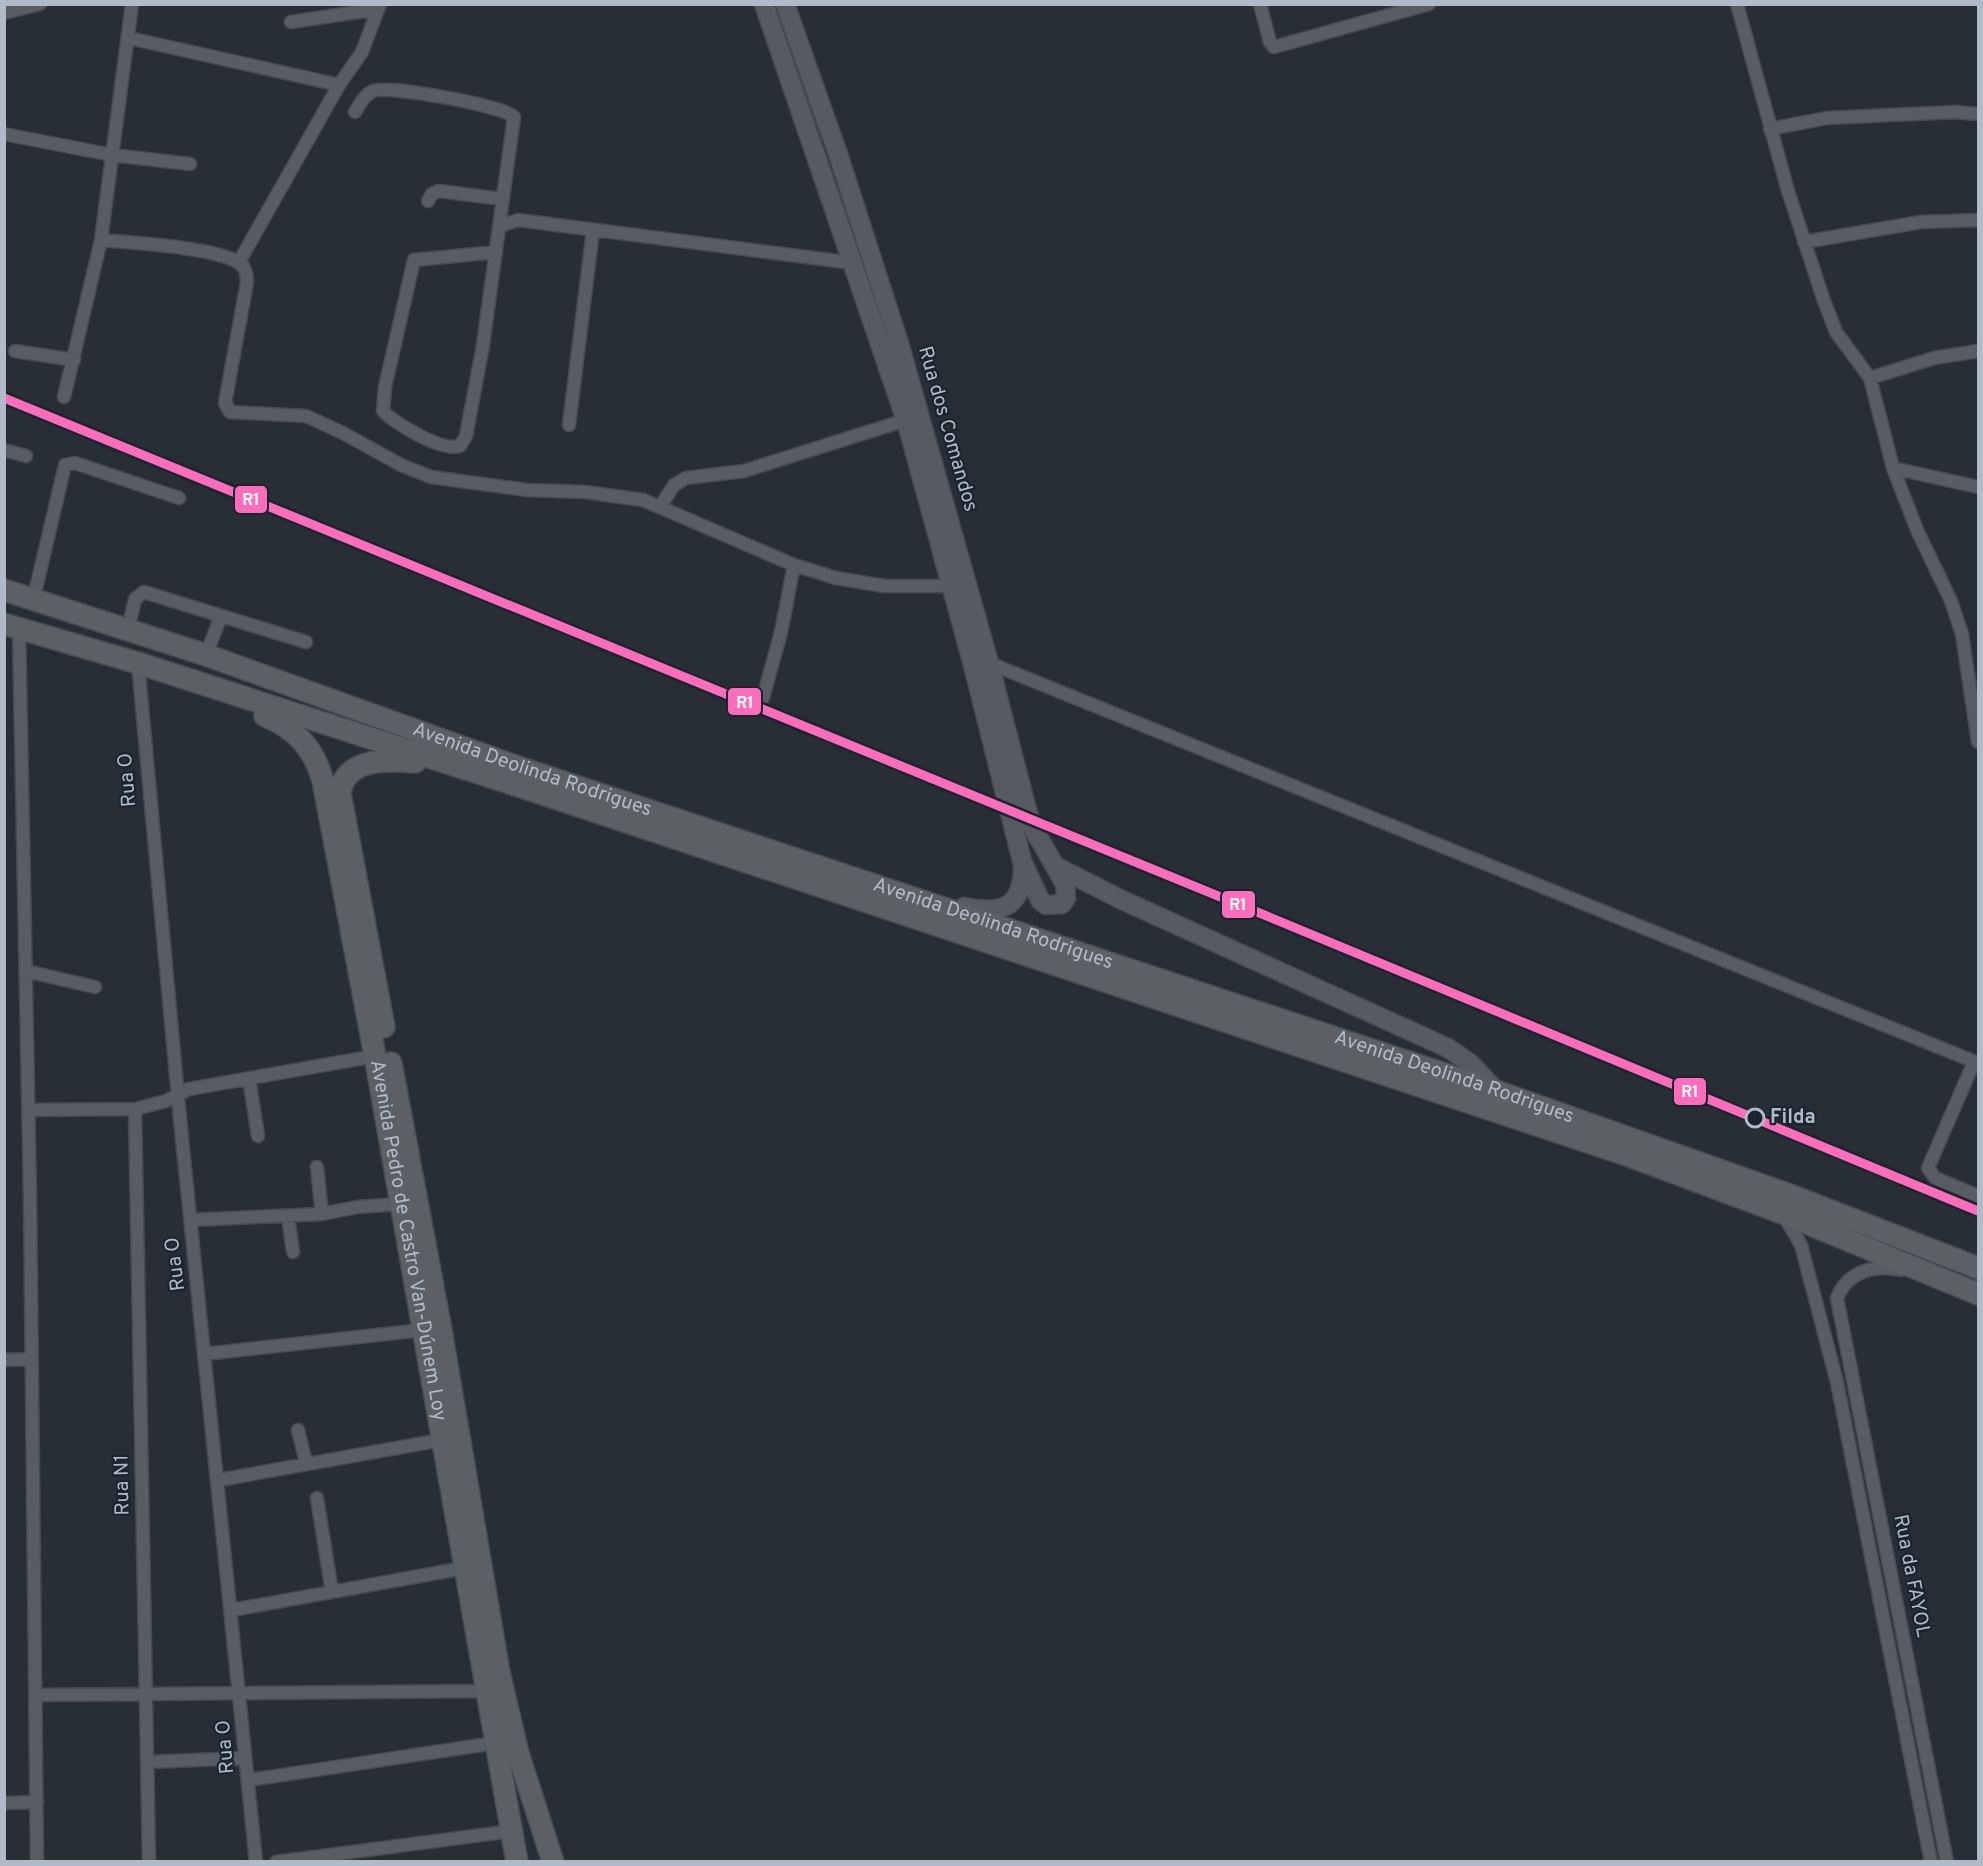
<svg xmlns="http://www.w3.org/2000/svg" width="1983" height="1866" font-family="Overpass,sans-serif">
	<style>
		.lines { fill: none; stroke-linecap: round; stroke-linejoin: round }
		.minor-casing { stroke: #464a50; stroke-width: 15 }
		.secondary-casing { stroke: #464a50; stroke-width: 21 }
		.trunk-casing { stroke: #454a51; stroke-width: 24 }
		.minor { stroke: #585c63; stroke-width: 12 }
		.secondary { stroke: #565b62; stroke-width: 18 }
		.trunk { stroke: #5c6064; stroke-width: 21 }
		.rail { stroke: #5b6167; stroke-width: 3; stroke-dasharray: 6 6; stroke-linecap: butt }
		.rail-1-casing { stroke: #1b2530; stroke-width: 14 }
		.rail-1 { stroke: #fb6dba; stroke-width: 9 }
		.stop-dot { fill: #1b2530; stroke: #b1bbc7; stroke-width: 3 }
		.labels { text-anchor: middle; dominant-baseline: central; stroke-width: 4.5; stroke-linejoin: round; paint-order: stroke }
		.street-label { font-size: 20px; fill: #b1bbc7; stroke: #1b2530 }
		.stop-label { font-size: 20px; font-weight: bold; fill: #b1bbc7; stroke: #1b2530; text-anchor: start }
		.line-badge { stroke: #1b2530; stroke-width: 2 }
		.badge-label { font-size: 16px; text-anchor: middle; font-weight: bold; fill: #fff }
	</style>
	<rect width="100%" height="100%" fill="#282e35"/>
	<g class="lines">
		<defs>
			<path id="minor" d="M 1260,4 L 1270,42 L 1274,47 L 1429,4
				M 1737,4 L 1788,191 L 1823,298 L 1836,332 L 1870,378 L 1893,468 L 1917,530 L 1951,601 L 1962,634 L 1978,742
				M 4,13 L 40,4
				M 291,22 L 378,9
				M 129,38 L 339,85
				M 355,112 C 360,104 364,95 373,91 C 389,85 505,106 514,117 L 483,345 L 466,436 L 460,446 C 442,452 396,424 383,411 L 385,387 L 414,260 L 496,252
				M 1770,129 L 1827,118 L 1955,112 L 1978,114
				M 4,134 L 112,155 L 190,164
				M 428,201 L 432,194 L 439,191 L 502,199
				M 500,226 L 518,220 L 853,263
				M 101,240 C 132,243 212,247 238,262 C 245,266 247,274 247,282 L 225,403 L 230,412 L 306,416 L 343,433 L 401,465 L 431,477 L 527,490 L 585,492 L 643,500 L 794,565 L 836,578 L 884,586 L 951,586
				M 1804,242 L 1921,222 L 1978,220
				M 239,262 L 339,85 L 362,52 L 380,4
				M 15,351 L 74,360
				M 1870,378 L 1934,358 L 1978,351
				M 64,397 L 101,240 L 132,4
				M 569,425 L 593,230
				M 4,450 L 26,456
				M 1893,468 L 1978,487
				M 660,507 L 674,485 L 686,478 L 744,471 L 906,420
				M 33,601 L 65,465 L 75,463 L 179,498
				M 19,629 L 30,1196 L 37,1862
				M 128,630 L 135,599 L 144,592 L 306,642
				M 206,655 L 221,616
				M 138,663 L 180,1119 L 256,1862
				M 989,663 L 1978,1063
				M 763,698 L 781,632 L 794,565
				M 26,971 L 95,987
				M 1974,1062 L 1928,1168 L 1935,1178 L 1978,1196
				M 249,1078 L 258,1136
				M 135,1109 L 149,1862
				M 29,1110 L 135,1109 L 166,1101 L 189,1089 L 375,1056
				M 317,1167 L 322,1214
				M 288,1216 L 293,1252
				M 1784,1216 L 1801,1245 L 1837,1382 L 1931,1862
				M 191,1220 L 322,1214 L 357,1207 L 400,1204
				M 1901,1270 C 1876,1264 1847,1271 1837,1298 L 1947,1862
				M 204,1354 L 422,1330
				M 4,1360 L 31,1359
				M 298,1430 L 306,1463
				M 219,1480 L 441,1440
				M 317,1498 L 332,1592
				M 232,1610 L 464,1568
				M 36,1695 L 486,1691
				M 147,1762 L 245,1758
				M 249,1780 L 495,1743
				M 4,1803 L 37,1802
				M 276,1862 L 512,1831"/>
			<path id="secondary" d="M 764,4 L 906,420 L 973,665 L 1022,861 L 1040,900 L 1046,905 L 1062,904 L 1066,898 L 1065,884 L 1032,826 L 1026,806 L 989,663 L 899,343 L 838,154 L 785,4
				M 1057,867 L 1122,900 L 1448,1048 L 1471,1064 L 1496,1091
				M 964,907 C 1003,915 1024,907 1023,863"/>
			<g id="trunk">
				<path id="s1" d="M 4,590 L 206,655 L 518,767 L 1496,1091 L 1790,1195 L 1978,1268"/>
				<path d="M 4,624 L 138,663 L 534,791 L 1624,1154 L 1782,1213 L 1978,1294"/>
				<path id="s2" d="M 265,716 C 297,729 314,749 323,781 L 375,1056 L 517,1862"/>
				<path d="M 384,1027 L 340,793 C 345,757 388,760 415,762"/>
				<path d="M 391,1063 L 440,1324 L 499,1672 L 518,1753 L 553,1862"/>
			</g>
		</defs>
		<use href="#minor" class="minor-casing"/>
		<use href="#secondary" class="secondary-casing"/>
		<use href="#trunk" class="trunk-casing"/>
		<use href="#minor" class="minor"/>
		<use href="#secondary" class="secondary"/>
		<use href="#trunk" class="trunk"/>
		<path class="rail" d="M 4,398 L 1262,914 L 1978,1211"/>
		<defs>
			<path id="rail-1" d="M 4,398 L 1262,914 L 1978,1211"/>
		</defs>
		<use href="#rail-1" class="rail-1-casing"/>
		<use href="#rail-1" class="rail-1"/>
	</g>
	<circle class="stop-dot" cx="1755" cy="1118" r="9"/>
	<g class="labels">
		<g class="street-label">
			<text transform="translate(947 429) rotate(74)">Rua dos Comandos</text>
			<text stroke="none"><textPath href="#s1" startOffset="558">Avenida Deolinda Rodrigues</textPath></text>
			<text transform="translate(128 780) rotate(-95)">Rua O</text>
			<text stroke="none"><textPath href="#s1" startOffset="1044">Avenida Deolinda Rodrigues</textPath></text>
			<text stroke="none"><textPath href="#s1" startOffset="1530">Avenida Deolinda Rodrigues</textPath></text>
			<text stroke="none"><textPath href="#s2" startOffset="558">Avenida Pedro de Castro Van-Dúnem Loy</textPath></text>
			<text transform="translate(176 1264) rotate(-97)">Rua O</text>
			<text transform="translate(123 1485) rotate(-91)">Rua N1</text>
			<text transform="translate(1911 1576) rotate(79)">Rua da FAYOL</text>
			<text transform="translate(226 1747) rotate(-95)">Rua O</text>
		</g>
		<g class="stop-label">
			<text x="1770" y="1118">Filda</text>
		</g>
	</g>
	<g class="line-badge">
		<rect x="234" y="485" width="34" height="29" rx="6" fill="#fb6dba"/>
		<rect x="727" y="687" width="35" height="29" rx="6" fill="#fb6dba"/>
		<rect x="1221" y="890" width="35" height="29" rx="6" fill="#fb6dba"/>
		<rect x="1673" y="1077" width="34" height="29" rx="6" fill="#fb6dba"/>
	</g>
	<g class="badge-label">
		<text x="251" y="505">R1</text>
		<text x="745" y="708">R1</text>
		<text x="1238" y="910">R1</text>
		<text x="1690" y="1097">R1</text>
	</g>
	<rect width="1983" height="1866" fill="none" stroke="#b1bbc7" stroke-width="12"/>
</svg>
